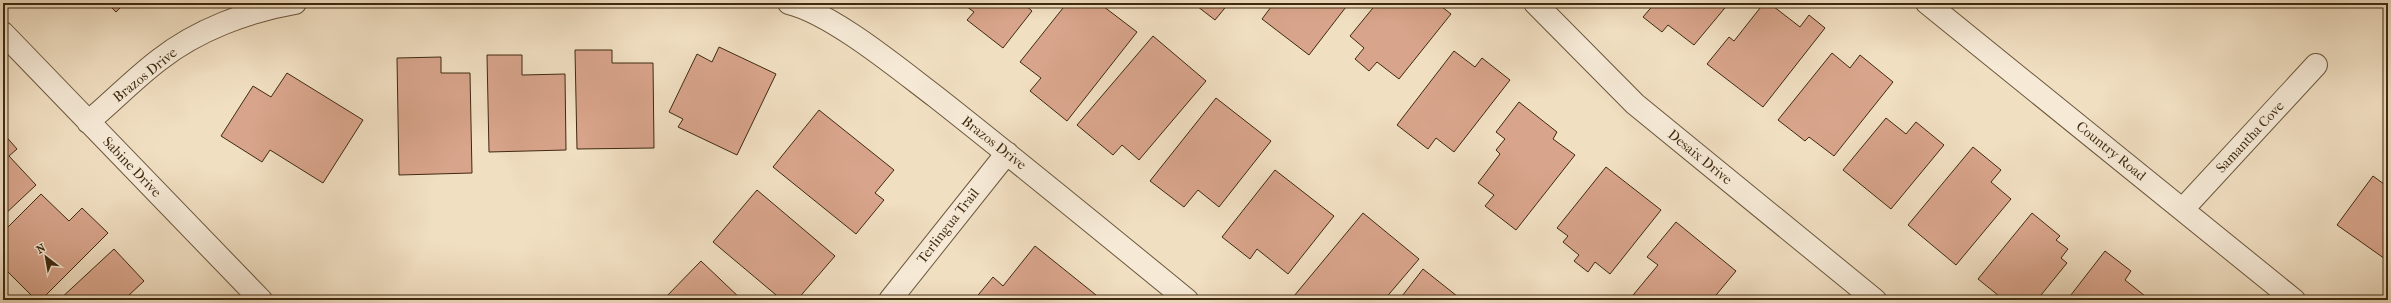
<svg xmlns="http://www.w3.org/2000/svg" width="2391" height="303" font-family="'IM FELL French Canon',serif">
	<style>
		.building { fill: #d8a48b; stroke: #3e2a0f }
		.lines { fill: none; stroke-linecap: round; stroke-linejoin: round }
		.minor-casing { stroke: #6b573c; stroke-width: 24 }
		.minor { stroke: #f6ead7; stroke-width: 22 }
		.labels { text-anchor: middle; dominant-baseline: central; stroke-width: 3; stroke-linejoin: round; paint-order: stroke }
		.street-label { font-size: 14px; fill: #3e2a0f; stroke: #f6ead7 }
	</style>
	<rect width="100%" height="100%" fill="#f1dfc2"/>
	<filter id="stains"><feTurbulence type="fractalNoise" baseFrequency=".005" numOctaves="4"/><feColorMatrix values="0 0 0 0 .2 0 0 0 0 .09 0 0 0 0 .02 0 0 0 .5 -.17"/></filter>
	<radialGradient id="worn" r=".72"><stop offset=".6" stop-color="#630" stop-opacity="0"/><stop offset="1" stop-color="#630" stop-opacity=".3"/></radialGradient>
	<path class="building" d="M 107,3 L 125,3 L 116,12 Z
		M 962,3 L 1023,3 L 1032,11 L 1003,48 L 967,20 L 974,12 Z
		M 1067,3 L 1099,3 L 1137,32 L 1067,121 L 1030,91 L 1041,78 L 1020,62 Z
		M 1193,3 L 1229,3 L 1215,20 Z
		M 1274,3 L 1349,3 L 1309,55 L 1262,19 Z
		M 1377,3 L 1437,3 L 1451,14 L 1399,79 L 1377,62 L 1369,71 L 1355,59 L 1364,48 L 1350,36 Z
		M 1655,3 L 1729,3 L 1694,45 L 1668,25 L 1662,32 L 1643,17 Z
		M 1764,3 L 1769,3 L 1800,27 L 1809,15 L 1825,28 L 1763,107 L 1707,64 L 1729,37 L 1734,41 Z
		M 1153,36 L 1206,81 L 1139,160 L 1122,145 L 1113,155 L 1077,125 Z
		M 719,47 L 776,74 L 737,155 L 678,127 L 683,119 L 669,112 L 697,54 L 712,62 Z
		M 575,50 L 612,50 L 612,63 L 653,63 L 654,148 L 577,149 Z
		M 1454,51 L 1475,67 L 1482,58 L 1510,80 L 1454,152 L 1436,138 L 1428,149 L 1397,125 Z
		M 1832,53 L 1850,68 L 1860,55 L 1893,82 L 1834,156 L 1809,137 L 1805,141 L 1778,120 Z
		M 487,55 L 522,55 L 522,75 L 565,74 L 566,150 L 489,152 Z
		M 441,57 L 441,73 L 470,73 L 472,173 L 399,175 L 397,58 Z
		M 287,73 L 363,120 L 323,183 L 270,150 L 262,162 L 221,136 L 253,86 L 271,97 Z
		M 1216,98 L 1271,141 L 1219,207 L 1198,190 L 1184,207 L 1150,181 Z
		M 1519,102 L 1557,132 L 1553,139 L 1575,155 L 1516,230 L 1485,206 L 1494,195 L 1478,183 L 1500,154 L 1496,150 L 1505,139 L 1496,132 Z
		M 819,110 L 894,170 L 875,193 L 884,200 L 856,234 L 773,167 Z
		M 1886,118 L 1906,134 L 1916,122 L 1944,145 L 1891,209 L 1843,170 Z
		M 3,133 L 17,149 L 9,156 L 36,185 L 3,216 Z
		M 1973,147 L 2001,170 L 1991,182 L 2011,199 L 1956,265 L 1908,225 Z
		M 1606,167 L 1661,210 L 1610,274 L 1595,262 L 1588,272 L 1574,261 L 1579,255 L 1563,242 L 1568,236 L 1557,228 Z
		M 1275,170 L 1334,216 L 1288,274 L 1257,249 L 1250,259 L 1222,237 Z
		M 2373,176 L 2388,187 L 2388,261 L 2337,225 Z
		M 757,190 L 835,256 L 797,300 L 782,300 L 713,242 Z
		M 41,194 L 69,221 L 82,208 L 108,233 L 41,300 L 36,300 L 3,267 L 3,232 Z
		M 1363,213 L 1419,259 L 1384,300 L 1299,300 L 1294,296 Z
		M 2032,213 L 2060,236 L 2056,240 L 2068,249 L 2061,258 L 2067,263 L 2037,300 L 2004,300 L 1978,279 Z
		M 1676,222 L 1736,271 L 1712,300 L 1629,300 L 1658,265 L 1647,257 Z
		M 1035,246 L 1101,299 L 1101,300 L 974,300 L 993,277 L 1003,286 Z
		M 114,249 L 144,281 L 128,296 L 132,300 L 59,300 Z
		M 2105,251 L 2131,271 L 2125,280 L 2150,300 L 2067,300 Z
		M 701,261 L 742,300 L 663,300 Z
		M 1423,269 L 1462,300 L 1399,300 Z"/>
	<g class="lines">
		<defs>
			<path id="minor" d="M 789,3 C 833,14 899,69 936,97 C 1021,164 1104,232 1187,300
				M 1535,3 L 1635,104 L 1875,300
				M 1927,3 L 2294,300
				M 3,33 L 261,300
				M 88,122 C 112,102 134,79 159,60 C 197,30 248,11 295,3
				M 2183,209 L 2316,65
				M 890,300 L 1007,153"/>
		</defs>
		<use href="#minor" class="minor-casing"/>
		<use href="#minor" class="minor"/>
	</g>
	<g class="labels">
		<g class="street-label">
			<text transform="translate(145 75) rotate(-39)">Brazos Drive</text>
			<text transform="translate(2250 137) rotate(-47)">Samantha Cove</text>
			<text transform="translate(994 143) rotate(38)">Brazos Drive</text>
			<text transform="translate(2111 151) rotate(39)">Country Road</text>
			<text transform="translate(1700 157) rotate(39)">Desaix Drive</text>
			<text transform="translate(132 167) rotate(46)">Sabine Drive</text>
			<text transform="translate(948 226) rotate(-52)">Terlingua Trail</text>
		</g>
	</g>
	<rect width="2391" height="303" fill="none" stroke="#f1dfc2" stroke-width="16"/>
	<rect x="4" y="4" width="2383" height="295" fill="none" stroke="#3e2a0f" stroke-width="2"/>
	<rect x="8" y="8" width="2375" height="287" fill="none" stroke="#3e2a0f"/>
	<g transform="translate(46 257) rotate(329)" stroke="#f6ead7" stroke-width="3" paint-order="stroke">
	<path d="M0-3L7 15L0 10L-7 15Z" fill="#3e2a0f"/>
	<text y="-6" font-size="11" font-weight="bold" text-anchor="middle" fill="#3e2a0f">N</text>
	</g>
	<rect width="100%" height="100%" filter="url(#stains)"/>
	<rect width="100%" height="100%" fill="url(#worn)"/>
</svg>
